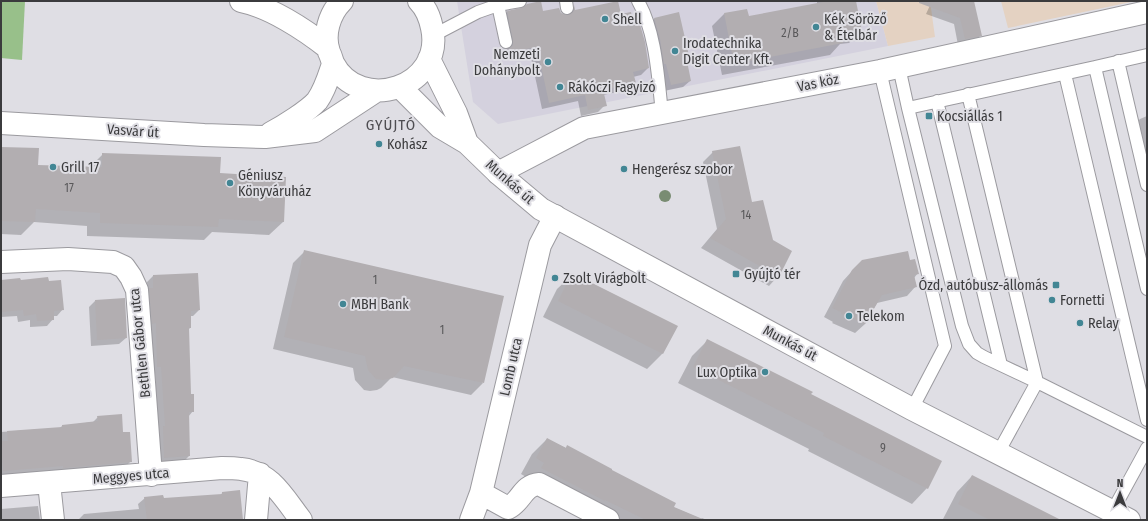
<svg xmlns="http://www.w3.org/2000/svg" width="1148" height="521" font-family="'Fira Sans Condensed',sans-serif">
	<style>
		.built { fill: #d4d1de }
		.industrial { fill: #e4d2c2 }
		.green { fill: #98c08a }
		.shadow { fill: #0003 }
		.building { fill: #b2aeb1 }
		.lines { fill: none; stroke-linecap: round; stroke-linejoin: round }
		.lane-casing { stroke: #9b9a9f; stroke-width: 14 }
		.street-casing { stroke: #9b9a9f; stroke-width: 24 }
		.secondary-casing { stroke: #9b9a9f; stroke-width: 24 }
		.lane { stroke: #fff; stroke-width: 12 }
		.street { stroke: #fff; stroke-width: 22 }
		.secondary { stroke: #fff; stroke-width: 22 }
		.tree { fill: #798c72 }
		.poi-dot { fill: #428694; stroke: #dfdee4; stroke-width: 1.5 }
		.labels { text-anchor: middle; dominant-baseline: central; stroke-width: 4; stroke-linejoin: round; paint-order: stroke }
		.number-label { font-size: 12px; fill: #59585a }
		.poi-label { font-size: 14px; fill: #3b3b3d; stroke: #dfdee4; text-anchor: start }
		.street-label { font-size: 14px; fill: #3b3b3d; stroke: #dfdee4 }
		.neighbourhood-label { font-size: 15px; letter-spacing: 1px; fill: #4e4d51; stroke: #dfdee4 }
	</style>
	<rect width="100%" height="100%" fill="#dfdee4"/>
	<path class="built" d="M 457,1 L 876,1 L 888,46 L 498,124 L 473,102 Z"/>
	<path class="industrial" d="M 876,1 L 930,1 L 935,37 L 888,46 Z
		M 1001,1 L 1136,1 L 1008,28 Z"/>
	<path class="green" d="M 1,1 L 25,1 L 22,60 L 1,58 Z"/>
	<path class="shadow" d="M 817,1 L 855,1 L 861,31 L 849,43 L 840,44 L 830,55 L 722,75 L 712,26 L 724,14 L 748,17 L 817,4 Z
		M 932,1 L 973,1 L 981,35 L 974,42 L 958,45 L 954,24 L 926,14 Z
		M 574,7 L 575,11 L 620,15 L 633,23 L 648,68 L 641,75 L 633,77 L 635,83 L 627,90 L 603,95 L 605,105 L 598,112 L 581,116 L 578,101 L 542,109 L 530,53 L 503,59 L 502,57 L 506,53 L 507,49 L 500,19 L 507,12 L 561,14 L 567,16 L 567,13 Z
		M 678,13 L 689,60 L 686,63 L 690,81 L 683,87 L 664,91 L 648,25 L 654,19 Z
		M 1147,116 L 1147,152 L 1140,153 L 1133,126 L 1140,119 Z
		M 1,148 L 37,166 L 90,167 L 103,154 L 219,174 L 285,178 L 283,222 L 269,235 L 212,232 L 204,240 L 87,236 L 87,226 L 34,222 L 21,235 L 1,234 Z
		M 713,152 L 751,203 L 778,276 L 769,286 L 701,248 L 717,229 L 703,162 Z
		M 305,251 L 483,383 L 471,395 L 392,377 L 381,388 L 377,390 L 370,391 L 364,390 L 355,380 L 353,368 L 273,349 L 293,263 Z
		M 852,271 L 918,273 L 914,278 L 916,286 L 907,296 L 877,303 L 865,324 L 855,333 L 832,323 L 833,322 L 824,317 L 843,281 Z
		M 573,274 L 676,326 L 662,354 L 647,369 L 543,317 L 557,289 Z
		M 153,276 L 199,310 L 193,316 L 190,316 L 190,328 L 188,330 L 190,395 L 193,411 L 188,417 L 189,456 L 183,462 L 158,464 L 158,432 L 155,373 L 151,373 L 147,282 Z
		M 1,281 L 63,309 L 57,316 L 53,316 L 53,319 L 47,326 L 30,327 L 30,320 L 18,322 L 17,316 L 1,317 Z
		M 95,301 L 126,338 L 119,344 L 91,346 L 89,307 Z
		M 708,340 L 810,395 L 927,488 L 912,504 L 808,451 L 809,449 L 678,383 L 692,356 Z
		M 98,417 L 122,433 L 131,461 L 124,468 L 1,475 L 1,432 L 60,428 L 62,426 L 93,422 Z
		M 547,439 L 566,448 L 567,446 L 673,507 L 701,519 L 702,518 L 707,520 L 599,520 L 521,474 L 532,454 Z
		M 972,476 L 1059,520 L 943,519 L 957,492 Z
		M 222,493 L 242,520 L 78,520 L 84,514 L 139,509 L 138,504 L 145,498 L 163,499 L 221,495 Z
		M 38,506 L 40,520 L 1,520 L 1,509 Z"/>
	<path class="building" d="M 541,1 L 543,11 L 559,8 L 561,13 L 568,15 L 574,11 L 574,5 L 575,10 L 618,1 L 621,14 L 631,12 L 633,22 L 639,21 L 645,42 L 649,68 L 633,72 L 636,83 L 603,90 L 607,106 L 588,110 L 585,95 L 549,103 L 537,47 L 510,52 L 509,49 L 513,45 L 513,41 L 507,11 L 521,8 L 527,4 Z
		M 828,1 L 856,1 L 862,31 L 841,35 L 843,43 L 734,64 L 724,13 L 747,9 L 749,16 Z
		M 919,1 L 974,1 L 982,36 L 965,39 L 960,18 L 919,3 Z
		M 679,12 L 690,60 L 687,61 L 691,81 L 671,85 L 666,64 L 664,64 L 660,39 L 654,18 Z
		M 740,146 L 752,202 L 763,200 L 773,240 L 792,251 L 779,277 L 710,238 L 726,219 L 712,151 Z
		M 1,147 L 39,148 L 38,165 L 102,167 L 102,153 L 221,157 L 220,173 L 286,177 L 284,222 L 219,219 L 218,227 L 100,223 L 100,213 L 36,209 L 35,222 L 1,221 Z
		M 304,250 L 504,296 L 484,383 L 404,366 L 393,378 L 383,380 L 376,379 L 368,370 L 365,356 L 284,337 Z
		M 908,251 L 910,260 L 915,259 L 919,274 L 914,275 L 917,287 L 882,295 L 865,324 L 841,314 L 841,312 L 832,308 L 852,270 L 862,260 Z
		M 198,273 L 200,310 L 191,311 L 191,328 L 189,328 L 191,394 L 194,394 L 194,412 L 189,412 L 190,456 L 164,458 L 163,426 L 165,426 L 161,367 L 157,367 L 156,323 L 152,324 L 149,288 L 153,288 L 153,275 Z
		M 572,273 L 678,326 L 663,354 L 558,301 Z
		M 48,277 L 49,281 L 61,280 L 64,310 L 54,311 L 54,320 L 37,321 L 36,314 L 24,316 L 23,310 L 1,312 L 1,280 L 20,278 L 21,280 Z
		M 125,298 L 127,338 L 97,340 L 95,300 Z
		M 707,339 L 813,392 L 811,394 L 942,461 L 928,489 L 823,436 L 824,433 L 693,367 Z
		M 122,414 L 123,432 L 130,432 L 132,462 L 63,468 L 63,466 L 3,471 L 1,441 L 8,441 L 7,431 L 62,427 L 62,425 L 98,421 L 97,416 Z
		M 547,438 L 566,448 L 567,445 L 612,469 L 612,470 L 676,503 L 674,507 L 705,520 L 646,520 L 605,500 L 605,501 L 541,468 L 544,463 L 536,458 Z
		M 972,475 L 1061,520 L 990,520 L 958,504 Z
		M 240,490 L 243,520 L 147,520 L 144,497 L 163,495 L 164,498 L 222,494 L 222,492 Z"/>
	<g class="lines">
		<defs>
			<path id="lane" d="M 566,1 L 567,8
				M 638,1 C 656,32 658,78 662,113
				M 498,5 L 506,42
				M 434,35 L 478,12 L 498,5 L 520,1
				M 1118,61 L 1147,185
				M 899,67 L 908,108
				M 1095,67 L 1147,55
				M 880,71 L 945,346 L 912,409
				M 1065,74 L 1147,420
				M 968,94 L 1037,382 L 998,453
				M 937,101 L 1001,365
				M 1147,289 L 1095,67 L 908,108 L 962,326 L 969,344 L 977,353 L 984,357 L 1037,382 L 1147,437
				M 1112,512 L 1147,448"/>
			<path id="street" d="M 498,173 L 584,128 L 880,71 L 1147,12
				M 1,262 L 68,259 L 113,262 L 124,267 L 131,277 L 137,290 L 151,475
				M 49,483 L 53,520
				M 1,486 L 222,468 C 228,468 235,468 241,469 C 271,472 284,498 301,520
				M 481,493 L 508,508 C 521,502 523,485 539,484 L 608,520
				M 256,520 L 260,474
				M 471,520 L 481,493 L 540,245 L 555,216"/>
			<path id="secondary" d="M 241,1 C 270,7 304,29 328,48
				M 342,1 C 329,14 323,35 329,52 C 331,56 332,60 333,63 C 360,115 445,87 432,28 C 430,18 426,8 419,1
				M 429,59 L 456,113 L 467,143
				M 400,87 L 440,127 L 467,143 L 498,173 L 541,209 L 912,409 L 1129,520
				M 1,123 L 204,135 L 265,137 L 315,131 L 376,91
				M 271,133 C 284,126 308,111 317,101 C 325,90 329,76 333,64"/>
		</defs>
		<use href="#lane" class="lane-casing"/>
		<use href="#street" class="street-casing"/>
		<use href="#secondary" class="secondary-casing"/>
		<use href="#lane" class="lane"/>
		<use href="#street" class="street"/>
		<use href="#secondary" class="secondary"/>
	</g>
	<circle class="tree" cx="665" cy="196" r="6"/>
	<g class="poi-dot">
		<circle cx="605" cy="19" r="4"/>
		<circle cx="816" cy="27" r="4"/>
		<circle cx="675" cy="51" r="4"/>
		<circle cx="548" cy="62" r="4"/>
		<circle cx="560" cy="87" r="4"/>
		<rect x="925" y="112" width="8" height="8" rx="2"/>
		<circle cx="379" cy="144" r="4"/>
		<circle cx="53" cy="167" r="4"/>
		<circle cx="624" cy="169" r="4"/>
		<circle cx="230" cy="183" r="4"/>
		<rect x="732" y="270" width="8" height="8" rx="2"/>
		<circle cx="555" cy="278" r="4"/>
		<rect x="1052" y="281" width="8" height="8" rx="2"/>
		<circle cx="1052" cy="300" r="4"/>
		<circle cx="343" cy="304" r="4"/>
		<circle cx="849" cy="316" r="4"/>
		<circle cx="1080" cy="323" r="4"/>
		<circle cx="765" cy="372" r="4"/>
	</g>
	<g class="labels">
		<g class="number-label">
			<text x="790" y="33">2/B</text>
			<text x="69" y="188">17</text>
			<text x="746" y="215">14</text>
			<text x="375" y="280">1</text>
			<text x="442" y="330">1</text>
			<text x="883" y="448">9</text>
		</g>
		<g class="poi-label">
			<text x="613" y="19">Shell</text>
			<text x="824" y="19">Kék Söröző<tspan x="824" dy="16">&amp; Ételbár</tspan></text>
			<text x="683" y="43">Irodatechnika<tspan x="683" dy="16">Digit Center Kft.</tspan></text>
			<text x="540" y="54" text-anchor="end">Nemzeti<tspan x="540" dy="16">Dohánybolt</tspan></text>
			<text x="568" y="87">Rákóczi Fagyizó</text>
			<text x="937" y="116">Kocsiállás 1</text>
			<text x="387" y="144">Kohász</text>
			<text x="61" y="167">Grill 17</text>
			<text x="632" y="169">Hengerész szobor</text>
			<text x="238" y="175">Géniusz<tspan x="238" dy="16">Könyváruház</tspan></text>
			<text x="744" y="274">Gyújtó tér</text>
			<text x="563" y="278">Zsolt Virágbolt</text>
			<text x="1048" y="285" text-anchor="end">Ózd, autóbusz-állomás</text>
			<text x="1060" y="300">Fornetti</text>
			<text x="351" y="304">MBH Bank</text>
			<text x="857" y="316">Telekom</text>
			<text x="1088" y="323">Relay</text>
			<text x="757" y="372" text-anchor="end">Lux Optika</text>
		</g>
		<g class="street-label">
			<text transform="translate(818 83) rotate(-11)">Vas köz</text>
			<text transform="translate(133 131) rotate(4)">Vasvár út</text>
			<text transform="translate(510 182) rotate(41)">Munkás út</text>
			<text transform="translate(140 343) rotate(-96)">Bethlen Gábor utca</text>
			<text transform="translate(790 343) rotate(28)">Munkás út</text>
			<text transform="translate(511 367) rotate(-77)">Lomb utca</text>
			<text transform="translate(131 476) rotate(-5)">Meggyes utca</text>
		</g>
		<g class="neighbourhood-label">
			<text x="391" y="125">GYÚJTÓ</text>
		</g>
	</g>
	<rect width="1148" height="521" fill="none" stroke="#3b3b3d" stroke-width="4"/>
	<g transform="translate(1120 493)" stroke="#dfdee4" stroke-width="3" paint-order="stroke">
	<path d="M0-3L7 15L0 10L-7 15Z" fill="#3b3b3d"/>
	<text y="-6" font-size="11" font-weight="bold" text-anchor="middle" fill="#3b3b3d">N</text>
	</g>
</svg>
